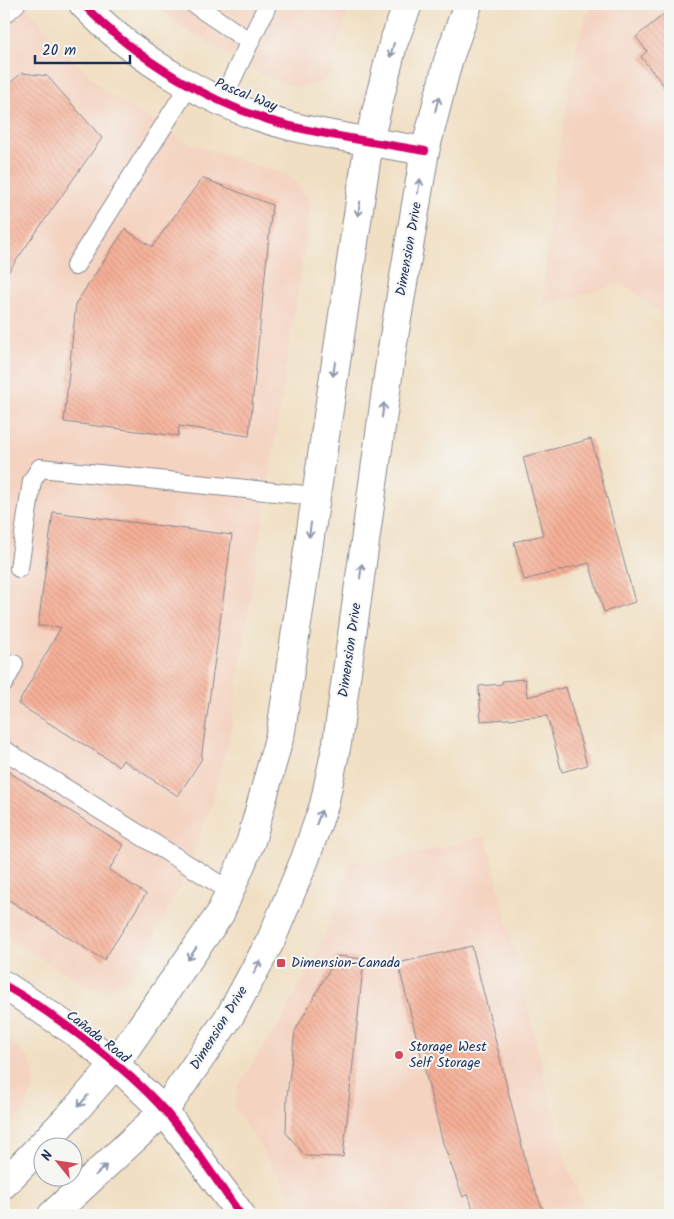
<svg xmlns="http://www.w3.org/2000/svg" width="674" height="1219" font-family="Kalam,sans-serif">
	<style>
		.built { fill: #f4d3c1 }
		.building { fill: url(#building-back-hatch) }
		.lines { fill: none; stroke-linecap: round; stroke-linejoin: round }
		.service-casing { stroke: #868790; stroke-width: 20 }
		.minor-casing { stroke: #868790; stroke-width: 30 }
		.tertiary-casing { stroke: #868790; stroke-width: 30 }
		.secondary-casing { stroke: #868790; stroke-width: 30 }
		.service { stroke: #fff; stroke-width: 18 }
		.minor { stroke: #fff; stroke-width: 28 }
		.tertiary { stroke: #fff; stroke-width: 28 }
		.secondary { stroke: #fff; stroke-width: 28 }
		.cycleway-casing { stroke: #f6f6f2; stroke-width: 11 }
		.cycleway { stroke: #d6006c; stroke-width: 8 }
		.oneway { stroke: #8d97ae }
		.poi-dot { fill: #d1495b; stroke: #f6f6f2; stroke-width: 2 }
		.labels { text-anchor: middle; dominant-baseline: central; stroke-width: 4; stroke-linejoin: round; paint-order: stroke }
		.street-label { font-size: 14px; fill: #1b2f5e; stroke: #f6f6f2 }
		.poi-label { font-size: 14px; fill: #1b2f5e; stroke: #f6f6f2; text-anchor: start }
	</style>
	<defs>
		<pattern id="building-back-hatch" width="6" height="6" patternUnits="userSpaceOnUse" patternTransform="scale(1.25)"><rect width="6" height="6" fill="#f6af96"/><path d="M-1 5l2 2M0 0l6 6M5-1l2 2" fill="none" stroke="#d29784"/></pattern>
	</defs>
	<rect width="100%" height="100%" fill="#f6f6f2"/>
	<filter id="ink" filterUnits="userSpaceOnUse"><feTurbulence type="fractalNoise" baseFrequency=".02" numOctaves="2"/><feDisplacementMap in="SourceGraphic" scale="10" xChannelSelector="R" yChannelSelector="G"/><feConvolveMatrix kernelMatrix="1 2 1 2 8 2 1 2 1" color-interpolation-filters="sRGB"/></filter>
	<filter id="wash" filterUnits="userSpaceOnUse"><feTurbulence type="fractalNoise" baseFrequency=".0096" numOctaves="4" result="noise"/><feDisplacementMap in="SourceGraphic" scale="20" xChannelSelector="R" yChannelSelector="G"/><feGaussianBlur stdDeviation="1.12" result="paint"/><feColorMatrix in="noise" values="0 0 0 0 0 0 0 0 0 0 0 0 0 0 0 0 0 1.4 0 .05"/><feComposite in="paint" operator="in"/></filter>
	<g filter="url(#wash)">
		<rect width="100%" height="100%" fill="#f1dfc3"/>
		<path class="built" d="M 4,4 L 25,4 L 54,40 L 107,93 L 190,144 L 289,176 L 309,199 L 309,217 L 229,741 L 209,812 L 180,887 L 141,962 L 121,986 L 103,989 L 87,987 L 4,935 Z
			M 155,4 L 351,4 L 338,40 L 332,73 L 321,83 L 298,88 L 264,76 L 179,25 Z
			M 591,4 L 670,4 L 670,320 L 622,283 L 542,307 L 555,171 L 578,41 Z
			M 486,836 L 566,1163 L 587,1215 L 305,1215 L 234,1108 L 238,1086 L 280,1023 L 319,950 L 352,860 L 373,865 Z
			M 4,1035 L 30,1059 L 34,1077 L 32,1092 L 23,1113 L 4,1127 Z"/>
		<g id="blocks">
			<path class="building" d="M 670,9 L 670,93 L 641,57 L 647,51 L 636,37 Z
				M 22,73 L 47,76 L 102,138 L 4,278 L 4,88 Z
				M 202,178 L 272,205 L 249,436 L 179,426 L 178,436 L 64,422 L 76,303 L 125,229 L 152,247 Z
				M 591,439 L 635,602 L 604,612 L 589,563 L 524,580 L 514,542 L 543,535 L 523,457 Z
				M 53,512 L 232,535 L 201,760 L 178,796 L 123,760 L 119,766 L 18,704 L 61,627 L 38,626 Z
				M 525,679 L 527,697 L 566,687 L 587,765 L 562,772 L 547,716 L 481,721 L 479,686 L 502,684 L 502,681 Z
				M 4,769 L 124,845 L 109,870 L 146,894 L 104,960 L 4,897 Z
				M 472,946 L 529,1175 L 545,1215 L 475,1215 L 468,1194 L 463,1197 L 443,1143 L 398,963 Z
				M 337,956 L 364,959 L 343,1157 L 306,1156 L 286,1133 L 287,1097 L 295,1031 Z"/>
		</g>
	</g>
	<g filter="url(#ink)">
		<use href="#blocks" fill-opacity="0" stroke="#868790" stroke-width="1"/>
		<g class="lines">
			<defs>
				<path id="service" d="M 194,4 L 250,42
					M 4,15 L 16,4
					M 222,100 L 266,8
					M 75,266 L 190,84
					M 19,568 L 32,481 L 40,468 L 315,496
					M 4,683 L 14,664
					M 4,750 L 230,891"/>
				<path id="minor" d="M 83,4 C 135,59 216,108 290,126 C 335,137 380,143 425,151
					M 4,985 L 72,1030 L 115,1064"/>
				<path id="tertiary" d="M 115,1064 L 164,1111 L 241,1215"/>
				<path id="secondary" d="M 4,1184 L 77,1108 L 115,1064 L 220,914 L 251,841 L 281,731 L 369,141 L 393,44 L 408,4
					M 52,1215 L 164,1111 L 231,1014 L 271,940 L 305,859 L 324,805 L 337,743 L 391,355 L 425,151 L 448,61 L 468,4"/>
			</defs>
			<use href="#service" class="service-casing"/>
			<use href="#minor" class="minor-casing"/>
			<use href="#tertiary" class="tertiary-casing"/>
			<use href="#secondary" class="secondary-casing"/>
			<use href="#service" class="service"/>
			<use href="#minor" class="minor"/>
			<use href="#tertiary" class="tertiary"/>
			<use href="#secondary" class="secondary"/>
			<defs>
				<path id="cycleway" d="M 83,4 C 135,59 216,108 290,126 C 335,137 380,143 425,151
					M 4,985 C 56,1015 125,1066 165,1111 C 193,1143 216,1181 241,1215"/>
			</defs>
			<use href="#cycleway" class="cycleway-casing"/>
			<use href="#cycleway" class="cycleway"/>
		</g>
		<defs><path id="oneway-shaft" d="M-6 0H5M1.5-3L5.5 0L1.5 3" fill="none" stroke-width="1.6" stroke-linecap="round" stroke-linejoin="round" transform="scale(1.25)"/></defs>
		<g class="oneway">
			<use href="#oneway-shaft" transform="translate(392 50) rotate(105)"/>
			<use href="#oneway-shaft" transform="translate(437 104) rotate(-76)"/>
			<use href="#oneway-shaft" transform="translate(419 186) rotate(-80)"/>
			<use href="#oneway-shaft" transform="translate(359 209) rotate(99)"/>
			<use href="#oneway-shaft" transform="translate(334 369) rotate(99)"/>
			<use href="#oneway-shaft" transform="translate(383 410) rotate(-82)"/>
			<use href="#oneway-shaft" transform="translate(310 530) rotate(98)"/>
			<use href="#oneway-shaft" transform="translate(361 571) rotate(-82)"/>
			<use href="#oneway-shaft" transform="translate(319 817) rotate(-71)"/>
			<use href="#oneway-shaft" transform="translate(192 954) rotate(125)"/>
			<use href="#oneway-shaft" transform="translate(257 967) rotate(-62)"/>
			<use href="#oneway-shaft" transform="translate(83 1101) rotate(130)"/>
			<use href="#oneway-shaft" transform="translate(101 1170) rotate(-43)"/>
		</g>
	</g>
	<g class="poi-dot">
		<rect x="276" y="958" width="10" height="10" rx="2.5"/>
		<circle cx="399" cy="1055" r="5"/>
	</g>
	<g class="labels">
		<g class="street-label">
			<text transform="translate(246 95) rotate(22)">Pascal Way</text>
			<text transform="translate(409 249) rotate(-80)">Dimension Drive</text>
			<text transform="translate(350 650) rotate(-82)">Dimension Drive</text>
			<text transform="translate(219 1028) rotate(-58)">Dimension Drive</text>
			<text transform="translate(98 1037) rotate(38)">Cañada Road</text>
		</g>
		<g class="poi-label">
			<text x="291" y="963">Dimension-Canada</text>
			<text x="409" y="1047">Storage West<tspan x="409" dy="16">Self Storage</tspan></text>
		</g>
	</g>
	<rect width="674" height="1219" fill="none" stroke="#f6f6f2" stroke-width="20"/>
	<g transform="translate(58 1162) rotate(300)"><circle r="24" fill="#f6f6f2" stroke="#9ea6b7"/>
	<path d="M0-4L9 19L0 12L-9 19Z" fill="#d1495b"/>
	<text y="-8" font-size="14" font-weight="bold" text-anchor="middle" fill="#1b2f5e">N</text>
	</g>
	<path d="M35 55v8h95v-8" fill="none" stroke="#1b2f5e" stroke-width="2.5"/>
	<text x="42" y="55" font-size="15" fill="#1b2f5e" stroke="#f6f6f2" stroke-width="4" paint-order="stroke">20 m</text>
</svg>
